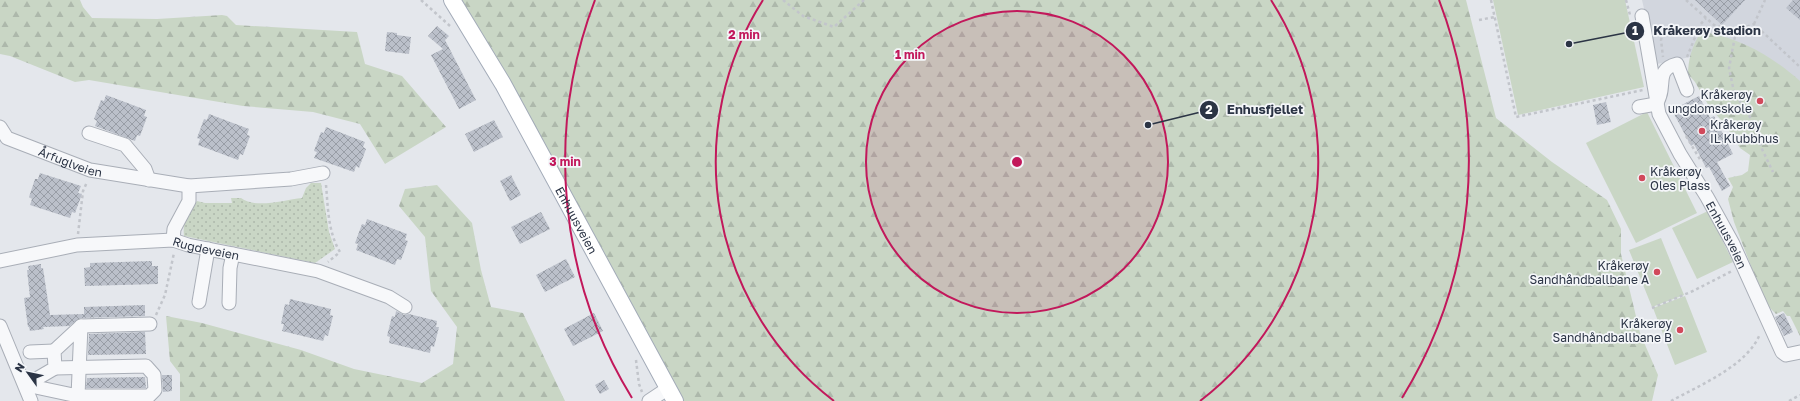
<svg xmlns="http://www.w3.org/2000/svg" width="1800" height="401" font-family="'Golos Text',sans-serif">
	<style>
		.built { fill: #d2d6de }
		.green { fill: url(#green-dots) }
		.forest { fill: url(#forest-firs) }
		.pitch { fill: #c9d6c5 }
		.building { fill: url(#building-cross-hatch) }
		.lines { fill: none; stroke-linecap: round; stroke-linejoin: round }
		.minor-casing { stroke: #a9aeb7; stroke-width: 15 }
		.major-casing { stroke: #a3abb8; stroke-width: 18 }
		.path { stroke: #c2c5cb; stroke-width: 2.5; stroke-dasharray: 3 3; stroke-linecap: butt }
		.minor { stroke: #f7f8fa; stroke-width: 13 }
		.major { stroke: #fff; stroke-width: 16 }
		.ring { fill: none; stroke: #c2185b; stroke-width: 2 }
		.poi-dot { fill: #d1495b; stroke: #f4f6f9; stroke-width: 1.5 }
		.labels { text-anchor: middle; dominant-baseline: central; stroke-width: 3.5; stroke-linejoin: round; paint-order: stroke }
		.poi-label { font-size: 12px; fill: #2b3445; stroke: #f4f6f9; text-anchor: end }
		.street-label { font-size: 12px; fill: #2b3445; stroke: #f4f6f9 }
		.centre { fill: #c2185b; stroke: #f4f6f9; stroke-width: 2 }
		.ring-label { font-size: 12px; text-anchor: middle; font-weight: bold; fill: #c2185b; stroke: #f4f6f9; stroke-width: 3.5; stroke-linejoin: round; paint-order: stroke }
		.leader { fill: none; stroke: #2b3445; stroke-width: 1.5 }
		.callout-dot { fill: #2b3445; stroke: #f4f6f9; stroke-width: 1.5 }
		.mark-label { font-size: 12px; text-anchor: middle; font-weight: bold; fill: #fff }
		.callout-label { font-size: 13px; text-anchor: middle; font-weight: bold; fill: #2b3445; stroke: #f4f6f9; stroke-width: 3.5; stroke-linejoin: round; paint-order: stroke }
	</style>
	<defs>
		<pattern id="green-dots" width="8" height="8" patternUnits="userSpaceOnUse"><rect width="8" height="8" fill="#c9d6c5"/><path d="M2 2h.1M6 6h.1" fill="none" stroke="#adb8ab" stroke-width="1.8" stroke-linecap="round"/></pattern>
		<pattern id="forest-firs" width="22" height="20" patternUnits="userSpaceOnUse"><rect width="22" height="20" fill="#c9d6c5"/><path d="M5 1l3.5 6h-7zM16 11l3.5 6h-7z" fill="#adb8ab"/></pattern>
		<pattern id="building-cross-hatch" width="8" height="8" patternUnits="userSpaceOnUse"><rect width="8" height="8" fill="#bbc0ca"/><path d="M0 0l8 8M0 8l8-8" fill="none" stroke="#989da6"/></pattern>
	</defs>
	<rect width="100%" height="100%" fill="#e4e7ec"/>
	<path class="built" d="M 1642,0 L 1800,0 L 1800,190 L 1690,57 L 1657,64 Z"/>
	<path class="green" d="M 311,183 L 321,183 L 329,232 L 335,249 L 315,263 L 184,236 C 182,221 189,212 197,201 L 205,203 L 232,203 L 231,198 L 241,198 C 255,209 284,200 302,198 L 306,188 Z"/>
	<path class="forest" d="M 0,0 L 80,0 L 83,7 L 92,18 L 157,19 L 222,15 L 227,16 L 236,25 L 357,32 L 365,64 L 402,76 L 446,127 L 385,164 L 360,124 L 313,112 L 243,106 L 89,80 L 75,82 L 10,56 L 0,54 Z
		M 460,0 L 1466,0 L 1496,118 L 1552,162 L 1607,200 L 1621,229 L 1621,254 L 1640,333 L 1658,375 L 1652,401 L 681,401 Z
		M 1709,33 C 1744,40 1774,58 1800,81 L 1800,336 L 1790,316 L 1787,316 L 1783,311 L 1776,314 L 1769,307 L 1763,297 L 1734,222 L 1728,199 L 1733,187 L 1728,178 L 1742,175 L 1748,171 L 1750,155 L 1740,148 L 1724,123 L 1710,108 L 1695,82 L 1688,74 C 1688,60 1692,46 1700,34 Z
		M 437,185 L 472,223 L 481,270 L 491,307 L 523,313 L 565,401 L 180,401 L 180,374 L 170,361 L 166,316 L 202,323 L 301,350 L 354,369 L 422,383 L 453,364 L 457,327 L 431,291 L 425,237 L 399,206 L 405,189 Z"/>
	<path class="pitch" d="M 1493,0 L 1625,0 L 1644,87 L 1518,115 Z
		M 1647,112 L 1697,213 L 1636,243 L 1586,143 Z
		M 1708,211 L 1733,262 L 1697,279 L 1672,228 Z
		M 1661,238 L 1684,295 L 1652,307 L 1629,250 Z
		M 1685,296 L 1707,352 L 1675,365 L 1653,308 Z"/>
	<path class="building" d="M 1695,0 L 1745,0 L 1722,25 Z
		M 1793,0 L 1800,0 L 1800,20 L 1786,8 Z
		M 437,26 L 449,36 L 445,40 L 476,100 L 459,109 L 431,55 L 443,49 L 428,36 Z
		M 387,32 L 397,33 L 397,35 L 411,37 L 409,54 L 385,51 Z
		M 106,95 L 146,110 L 144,116 L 147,117 L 140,136 L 137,135 L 135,141 L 95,126 L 97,121 L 94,119 L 101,100 L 104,101 Z
		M 1699,96 L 1710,118 L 1714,116 L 1733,154 L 1717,162 L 1730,186 L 1722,191 L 1709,167 L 1706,168 L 1694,144 L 1691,146 L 1672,110 Z
		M 1606,102 L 1611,122 L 1597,125 L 1593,105 Z
		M 209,114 L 249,129 L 247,135 L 250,136 L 243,155 L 240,154 L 238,160 L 198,145 L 200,139 L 197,138 L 204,119 L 207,120 Z
		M 494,120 L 503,137 L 474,152 L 465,134 Z
		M 326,127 L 365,142 L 363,147 L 366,149 L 359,168 L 356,166 L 354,172 L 314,158 L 317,152 L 314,151 L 321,132 L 324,133 Z
		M 40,173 L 81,186 L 78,193 L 82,194 L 75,213 L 72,212 L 70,218 L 30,205 L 32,199 L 29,197 L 35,179 L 38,179 Z
		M 511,175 L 521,195 L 510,201 L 500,181 Z
		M 541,212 L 550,229 L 520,244 L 511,227 Z
		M 367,219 L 407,234 L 405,240 L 408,241 L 401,260 L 397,259 L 395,265 L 356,250 L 358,244 L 355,243 L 362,224 L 365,225 Z
		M 566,259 L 575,277 L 545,292 L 536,275 Z
		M 152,261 L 152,266 L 158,266 L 158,284 L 85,286 L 84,268 L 90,267 L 90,263 Z
		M 41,264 L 41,268 L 43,268 L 50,315 L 84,314 L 84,307 L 145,305 L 145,316 L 81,318 L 69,326 L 43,327 L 44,329 L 30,331 L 29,327 L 28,327 L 24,298 L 30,297 L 27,270 L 29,270 L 28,266 Z
		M 290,299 L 331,309 L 330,315 L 333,316 L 328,336 L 325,335 L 323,341 L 282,331 L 284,324 L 281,324 L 285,304 L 289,305 Z
		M 396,311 L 404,315 L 409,314 L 437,321 L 436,327 L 439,327 L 434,347 L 431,346 L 430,353 L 389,343 L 390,337 L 387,336 L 392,316 L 395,317 Z
		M 594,313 L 603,331 L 573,346 L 564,329 Z
		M 1784,313 L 1793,332 L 1784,336 L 1775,317 Z
		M 145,332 L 146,354 L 88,355 L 89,334 Z
		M 162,375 L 172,375 L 172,391 L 163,392 Z
		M 145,377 L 146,388 L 86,388 L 87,378 Z
		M 604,380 L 609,389 L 600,394 L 595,385 Z"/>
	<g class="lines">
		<defs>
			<g id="minor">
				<path id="s1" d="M 1642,16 L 1659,114 L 1680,154 L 1707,197 L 1733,244 L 1782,352 L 1786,355 L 1800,352"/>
				<path d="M 1639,107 L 1656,104 C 1668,87 1653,70 1677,64 L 1687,90"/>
				<path id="s2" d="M 0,127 L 7,138 L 90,170 L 189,186 L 291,179 L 323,173"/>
				<path d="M 89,133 L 125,145 L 145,169 L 149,180"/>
				<path d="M 173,240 L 174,229 L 189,201 L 189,186"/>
				<path id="s3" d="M 0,261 L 77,245 L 173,240 L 188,245 L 318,271 L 389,297 L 405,307"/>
				<path d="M 199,302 L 208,249"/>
				<path d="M 229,303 L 230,268 L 233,254"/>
				<path d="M 0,326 L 31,401"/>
				<path d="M 81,326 L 78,396 L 26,385 L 55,368 L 54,351 Z"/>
				<path d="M 81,326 L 150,324"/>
				<path d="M 30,352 L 54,351"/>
				<path d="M 55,368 L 146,366 L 154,375 L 155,390 L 149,396 L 78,396"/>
				<path d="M 649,401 L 667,389"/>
			</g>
			<g id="major">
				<path id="s4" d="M 452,0 L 503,84 L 675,401"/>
			</g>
		</defs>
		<use href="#minor" class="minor-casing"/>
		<use href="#major" class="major-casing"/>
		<path class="path" d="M 421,0 L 450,26
			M 783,0 L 803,16 L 834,27 L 864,0
			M 1491,0 L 1516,117 L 1643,90
			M 1626,0 L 1630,15
			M 1686,0 L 1714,25 L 1736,31 L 1754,24 L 1800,67
			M 1479,20 L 1495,17
			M 1754,24 L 1765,0
			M 1736,31 L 1729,68 L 1734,92 L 1757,128 L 1761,147 L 1773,172
			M 1663,32 L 1661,40 L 1663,57
			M 1687,57 L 1700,25 L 1706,18
			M 1686,136 L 1701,161
			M 326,185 C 328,208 328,232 340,252 L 328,262
			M 78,234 L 83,191 L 87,182
			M 1652,308 L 1693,291 L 1732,271
			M 156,315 L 165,295 L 174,253
			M 636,360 L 639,384 L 642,392
			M 1671,401 C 1700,385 1747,366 1760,334
			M 1789,401 L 1800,395"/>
		<use href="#minor" class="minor"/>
		<use href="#major" class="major"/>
	</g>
	<circle cx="1017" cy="162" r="151" fill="#c2185b" fill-opacity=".12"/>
	<g class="ring">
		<circle cx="1017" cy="162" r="151"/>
		<path d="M834 401A301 301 0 0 1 763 0M1271 0A301 301 0 0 1 1200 401"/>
		<path d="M632 398A452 452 0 0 1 595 0M1439 0A452 452 0 0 1 1402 398"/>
	</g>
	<g class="poi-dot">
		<circle cx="1760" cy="101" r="4"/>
		<circle cx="1702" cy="131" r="4"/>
		<circle cx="1642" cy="178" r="4"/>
		<circle cx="1657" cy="272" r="4"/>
		<circle cx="1680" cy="330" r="4"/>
	</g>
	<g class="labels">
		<g class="poi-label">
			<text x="1752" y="94">Kråkerøy<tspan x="1752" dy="14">ungdomsskole</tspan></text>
			<text x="1710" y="124" text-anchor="start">Kråkerøy<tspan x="1710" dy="14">IL Klubbhus</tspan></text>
			<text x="1650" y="171" text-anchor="start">Kråkerøy<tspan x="1650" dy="14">Oles Plass</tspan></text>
			<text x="1649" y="265">Kråkerøy<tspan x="1649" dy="14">Sandhåndballbane A</tspan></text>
			<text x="1672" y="323">Kråkerøy<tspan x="1672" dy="14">Sandhåndballbane B</tspan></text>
		</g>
		<g class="street-label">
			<text stroke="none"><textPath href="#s2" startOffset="81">Årfuglveien</textPath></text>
			<text stroke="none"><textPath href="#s4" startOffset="253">Enhuusveien</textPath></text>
			<text stroke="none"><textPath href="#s1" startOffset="238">Enhuusveien</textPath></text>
			<text stroke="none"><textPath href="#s3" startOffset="209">Rugdeveien</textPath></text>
		</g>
	</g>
	<circle cx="1017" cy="162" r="6" class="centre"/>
	<g class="ring-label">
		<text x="744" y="39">2 min</text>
		<text x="910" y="59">1 min</text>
		<text x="565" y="166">3 min</text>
	</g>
	<path class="leader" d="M1569 44L1635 31M1148 125L1209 110"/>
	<g class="callout-dot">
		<circle cx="1569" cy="44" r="4"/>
		<circle cx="1148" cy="125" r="4"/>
		<circle cx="1635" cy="31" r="10"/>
		<circle cx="1209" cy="110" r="10"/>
	</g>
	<g class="mark-label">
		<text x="1635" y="35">1</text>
		<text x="1209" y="114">2</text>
	</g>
	<g class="callout-label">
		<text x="1707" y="35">Kråkerøy stadion</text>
		<text x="1265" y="114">Enhusfjellet</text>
	</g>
	<g transform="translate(28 373) rotate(303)" stroke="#f4f6f9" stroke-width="3" paint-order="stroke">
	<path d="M0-3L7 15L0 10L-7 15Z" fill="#2b3445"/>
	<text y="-6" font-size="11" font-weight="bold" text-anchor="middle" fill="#2b3445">N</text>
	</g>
</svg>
